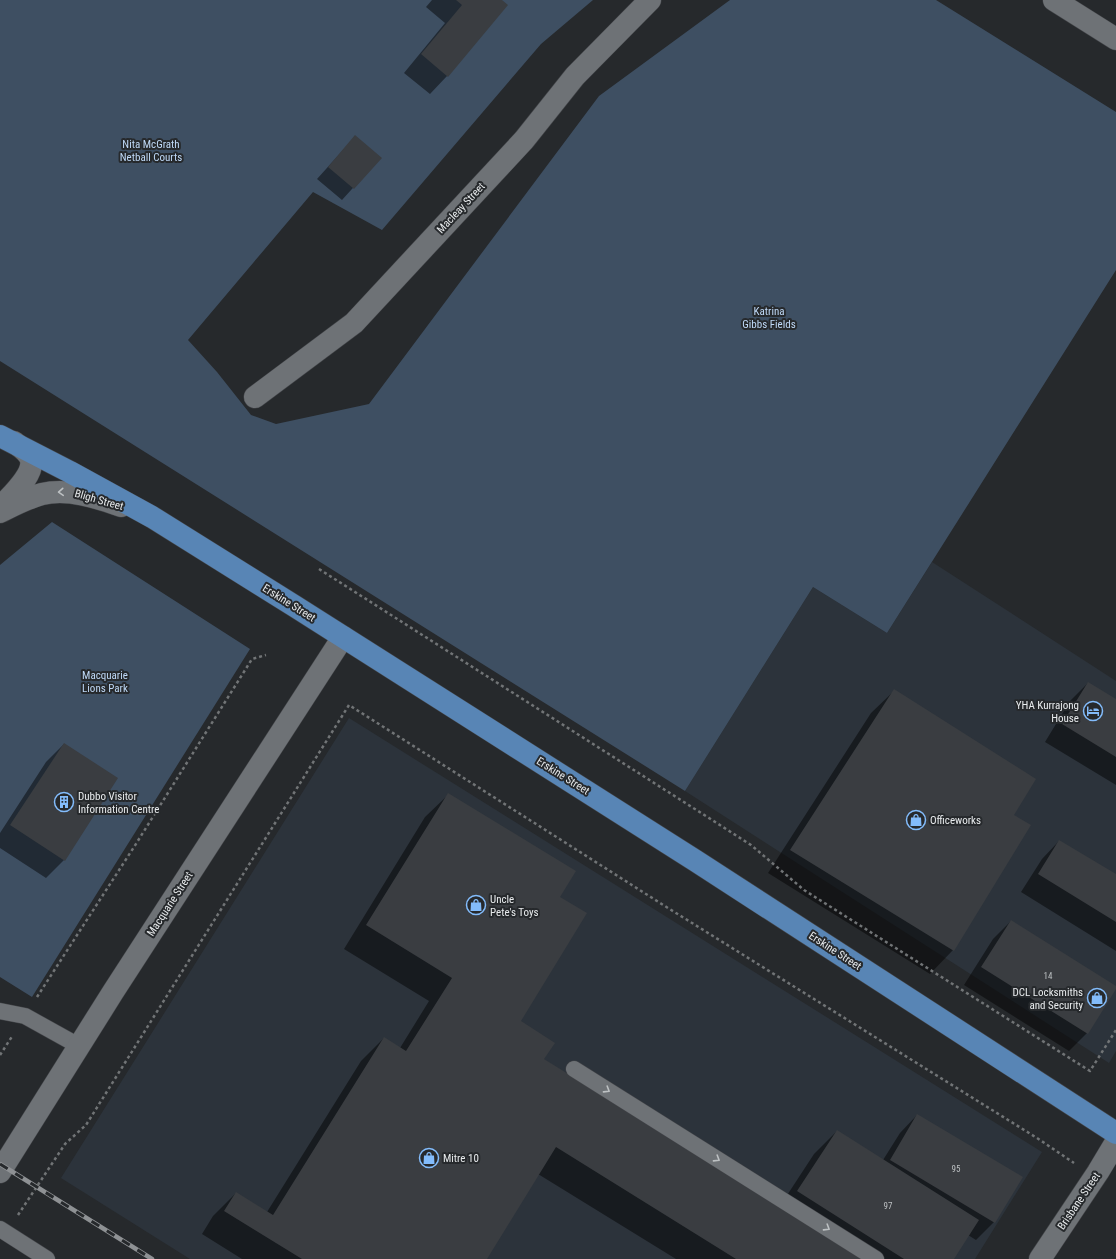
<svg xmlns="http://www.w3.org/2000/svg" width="1116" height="1259" font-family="'Roboto Condensed',sans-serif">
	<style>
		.built { fill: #2c333b }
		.green { fill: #3e4f62 }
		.shadow { fill: #0007 }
		.building { fill: #3a3d41 }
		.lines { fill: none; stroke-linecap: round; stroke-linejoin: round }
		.service-casing { stroke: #434549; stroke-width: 17 }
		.minor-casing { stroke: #434549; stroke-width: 23 }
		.tertiary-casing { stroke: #434549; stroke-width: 23 }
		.trunk-casing { stroke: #434549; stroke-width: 23 }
		.path { stroke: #717476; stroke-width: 2.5; stroke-dasharray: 3 3; stroke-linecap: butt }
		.service { stroke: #6e7276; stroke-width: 16 }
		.minor { stroke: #6e7276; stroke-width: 22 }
		.tertiary { stroke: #6e7276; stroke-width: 22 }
		.trunk { stroke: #5885b5; stroke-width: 22 }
		.rail-casing { stroke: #8e9194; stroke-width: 4.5 }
		.rail { stroke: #26292c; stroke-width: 3; stroke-dasharray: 9; stroke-linecap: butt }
		.oneway { stroke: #bdc1c3 }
		.labels { text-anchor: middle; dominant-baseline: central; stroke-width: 4; stroke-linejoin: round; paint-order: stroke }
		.number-label { font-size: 9px; fill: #bcc0c2 }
		.park-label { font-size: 11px; fill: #bfd9f7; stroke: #26292c }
		.street-label { font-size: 11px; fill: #e8ebed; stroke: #26292c }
		.poi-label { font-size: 11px; fill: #e8ebed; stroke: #26292c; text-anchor: start }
	</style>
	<rect width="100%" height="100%" fill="#26292c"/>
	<path class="built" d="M 932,562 L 1116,681 L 1116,1051 L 1109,1063 L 685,791 L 813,587 L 887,633 Z
		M 349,718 L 1042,1152 L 975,1259 L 190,1259 L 61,1178 Z"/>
	<path class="green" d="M 0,0 L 593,0 L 541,44 L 382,230 L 313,192 L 188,340 L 217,372 L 251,415 L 276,424 L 369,404 L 599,96 L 730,0 L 936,0 L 1116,112 L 1116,270 L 887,633 L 813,587 L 685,791 L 0,361 Z
		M 52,522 L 250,649 L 32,997 L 0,977 L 0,565 Z"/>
	<path class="shadow" d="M 432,0 L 500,0 L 447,76 L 430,94 L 404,73 L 445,23 L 426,7 Z
		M 344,149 L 380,158 L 342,200 L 317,179 Z
		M 1088,683 L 1116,700 L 1116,785 L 1045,742 L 1070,701 Z
		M 895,690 L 1013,815 L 953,950 L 930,974 L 768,873 L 871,713 Z
		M 64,744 L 64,860 L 46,878 L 0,848 L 0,833 L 46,762 Z
		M 449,794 L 559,897 L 519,1021 L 543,1059 L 780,1206 L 814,1154 L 837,1131 L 883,1160 L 900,1133 L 917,1115 L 994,1222 L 976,1240 L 968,1235 L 952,1259 L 676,1259 L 538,1174 L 486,1259 L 242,1259 L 202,1234 L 213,1216 L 236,1193 L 267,1212 L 361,1061 L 384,1038 L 400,1048 L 429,1001 L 344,949 L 425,817 Z
		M 1059,841 L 1116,876 L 1116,951 L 1021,892 L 1042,859 Z
		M 1011,921 L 1116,987 L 1087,1033 L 1069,1051 L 964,985 L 993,939 Z"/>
	<path class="building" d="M 456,0 L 502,0 L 508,5 L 448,77 L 421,54 L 462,5 Z
		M 355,135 L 382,158 L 354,189 L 328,167 Z
		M 1088,682 L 1116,699 L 1116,757 L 1062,724 Z
		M 894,689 L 1036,779 L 1014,815 L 1031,825 L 954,951 L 790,850 Z
		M 64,743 L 118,778 L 65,861 L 10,825 Z
		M 448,793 L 576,871 L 560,897 L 587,913 L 521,1021 L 555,1043 L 544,1059 L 867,1259 L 736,1259 L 556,1147 L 487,1259 L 302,1259 L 224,1211 L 236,1192 L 273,1215 L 384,1037 L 406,1051 L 452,978 L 366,925 Z
		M 1059,840 L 1116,874 L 1116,922 L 1038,874 Z
		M 1011,920 L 1116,986 L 1116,989 L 1088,1034 L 981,967 Z
		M 917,1114 L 1023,1177 L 995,1223 L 890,1160 Z
		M 837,1130 L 979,1220 L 954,1259 L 904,1259 L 797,1191 Z"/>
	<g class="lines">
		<defs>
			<path id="service" d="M 0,1011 L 25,1016 L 79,1046
				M 574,1069 L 876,1259
				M 0,1229 L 47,1259"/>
			<path id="minor" d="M 1054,0 L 1116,39
				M 255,397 L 354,323 L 524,140 L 575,76 L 650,0
				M 0,1172 L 113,992 L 343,637
				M 1040,1259 L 1098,1172 L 1116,1142"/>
			<path id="tertiary" d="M 1,507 C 10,496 34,476 31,460 C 29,452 20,447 14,442
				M 0,512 C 14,505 27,498 42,494 C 68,488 96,497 121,506"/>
			<path id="trunk" d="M 0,436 L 70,472 L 152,517 L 296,607 L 696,861 L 1116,1133"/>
		</defs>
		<use href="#service" class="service-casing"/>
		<use href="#minor" class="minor-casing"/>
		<use href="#tertiary" class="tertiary-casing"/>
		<use href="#trunk" class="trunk-casing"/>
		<path class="path" d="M 319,569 L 698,811 L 751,845 L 804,890 L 1090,1071 L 1116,1030
			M 37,997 L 134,847 L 252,659 L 266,655
			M 0,1055 L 13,1035
			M 18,1215 L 65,1144 L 86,1125 L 349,705 L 668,908 L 1037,1138 L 1074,1163"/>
		<use href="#service" class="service"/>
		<use href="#minor" class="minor"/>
		<use href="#tertiary" class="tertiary"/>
		<use href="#trunk" class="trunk"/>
		<defs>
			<path id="rail" d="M 0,1164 L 152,1259"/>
		</defs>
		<use href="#rail" class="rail-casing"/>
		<use href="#rail" class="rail"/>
	</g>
	<defs><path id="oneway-chevron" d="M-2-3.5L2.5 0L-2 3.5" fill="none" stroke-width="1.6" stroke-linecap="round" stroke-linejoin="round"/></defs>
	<g class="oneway">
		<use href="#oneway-chevron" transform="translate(61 492) rotate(176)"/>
		<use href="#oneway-chevron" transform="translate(607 1090) rotate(32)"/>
		<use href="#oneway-chevron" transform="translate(717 1159) rotate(32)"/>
		<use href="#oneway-chevron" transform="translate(827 1228) rotate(32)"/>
	</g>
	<defs>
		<symbol id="hotel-ring" viewBox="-11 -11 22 22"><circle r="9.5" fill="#26292c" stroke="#83bcfb" stroke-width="1.5"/><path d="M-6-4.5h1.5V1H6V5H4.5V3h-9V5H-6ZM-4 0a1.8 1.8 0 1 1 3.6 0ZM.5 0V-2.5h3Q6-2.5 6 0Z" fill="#83bcfb"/></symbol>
		<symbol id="building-ring" viewBox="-11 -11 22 22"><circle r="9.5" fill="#26292c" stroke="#83bcfb" stroke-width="1.5"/><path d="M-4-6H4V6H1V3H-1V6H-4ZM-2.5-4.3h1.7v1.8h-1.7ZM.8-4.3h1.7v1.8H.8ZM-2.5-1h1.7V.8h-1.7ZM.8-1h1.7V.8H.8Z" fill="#83bcfb"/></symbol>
		<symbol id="shop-ring" viewBox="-11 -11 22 22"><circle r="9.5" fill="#26292c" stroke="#83bcfb" stroke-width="1.5"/><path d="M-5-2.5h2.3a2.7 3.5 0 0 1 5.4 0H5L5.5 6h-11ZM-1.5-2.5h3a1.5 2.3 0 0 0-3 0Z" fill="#83bcfb"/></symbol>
	</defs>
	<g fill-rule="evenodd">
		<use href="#hotel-ring" x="1082" y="700" width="22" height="22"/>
		<use href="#building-ring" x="53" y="791" width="22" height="22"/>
		<use href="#shop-ring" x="905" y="809" width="22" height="22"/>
		<use href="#shop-ring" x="465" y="894" width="22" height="22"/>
		<use href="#shop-ring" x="1086" y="987" width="22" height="22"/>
		<use href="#shop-ring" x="418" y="1147" width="22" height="22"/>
	</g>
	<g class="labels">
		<g class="number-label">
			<text x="1048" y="976">14</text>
			<text x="956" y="1169">95</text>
			<text x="888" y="1206">97</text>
		</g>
		<g class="park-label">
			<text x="151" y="144">Nita McGrath<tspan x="151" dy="13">Netball Courts</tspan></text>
			<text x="769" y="311">Katrina<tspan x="769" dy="13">Gibbs Fields</tspan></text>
			<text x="105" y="675">Macquarie<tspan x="105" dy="13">Lions Park</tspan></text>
		</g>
		<g class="street-label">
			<text transform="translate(461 208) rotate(-47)">Macleay Street</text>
			<text transform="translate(99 500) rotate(16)">Bligh Street</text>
			<text transform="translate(289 603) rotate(32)">Erskine Street</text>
			<text transform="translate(563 776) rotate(32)">Erskine Street</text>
			<text transform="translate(170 904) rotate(-57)">Macquarie Street</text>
			<text transform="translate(835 951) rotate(33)">Erskine Street</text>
			<text transform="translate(1079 1201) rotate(-56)">Brisbane Street</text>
		</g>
		<g class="poi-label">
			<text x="1079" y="705" text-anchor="end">YHA Kurrajong<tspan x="1079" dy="13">House</tspan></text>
			<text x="78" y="796">Dubbo Visitor<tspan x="78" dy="13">Information Centre</tspan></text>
			<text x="930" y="820">Officeworks</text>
			<text x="490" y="899">Uncle<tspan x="490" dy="13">Pete's Toys</tspan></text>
			<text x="1083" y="992" text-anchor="end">DCL Locksmiths<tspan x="1083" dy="13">and Security</tspan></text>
			<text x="443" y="1158">Mitre 10</text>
		</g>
	</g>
</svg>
